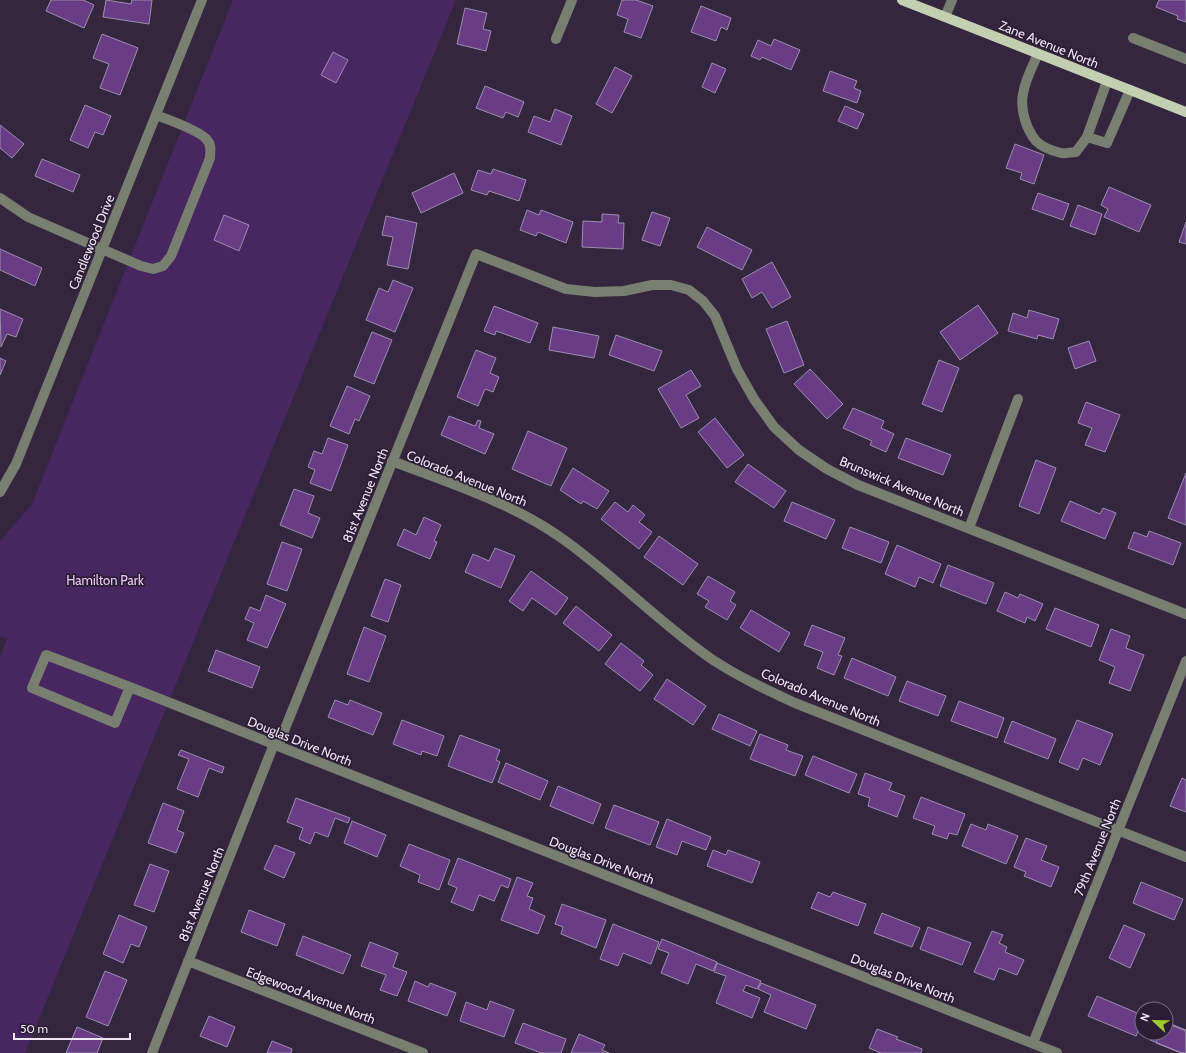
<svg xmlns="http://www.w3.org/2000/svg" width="1186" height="1053" font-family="Cabin,sans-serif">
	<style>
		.green { fill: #482660 }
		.building { fill: #683d86; stroke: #9e8eac }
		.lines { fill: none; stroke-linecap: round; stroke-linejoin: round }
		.minor { stroke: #787e70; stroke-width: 10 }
		.major { stroke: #c4ceb1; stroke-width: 10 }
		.labels { text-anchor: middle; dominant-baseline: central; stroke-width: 3.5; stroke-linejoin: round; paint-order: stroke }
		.street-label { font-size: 13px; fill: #efe6f6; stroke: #2a1d35 }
		.park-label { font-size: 13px; fill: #e3cdf6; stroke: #2a1d35 }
	</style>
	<rect width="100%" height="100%" fill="#34263f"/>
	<path class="green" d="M 233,0 L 456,0 L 25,1053 L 0,1053 L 0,657 L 7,639 L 0,636 L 0,541 L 32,504 Z"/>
	<path class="building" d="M 51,0 L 83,0 L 94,5 L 84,28 L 46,11 Z
		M 106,0 L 131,4 L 132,0 L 152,0 L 149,24 L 103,17 Z
		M 622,0 L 636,0 L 653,6 L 641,38 L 624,32 L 628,19 L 617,15 Z
		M 1159,0 L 1186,0 L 1186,22 L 1177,19 L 1178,16 L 1156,7 Z
		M 701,6 L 731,18 L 727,30 L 721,27 L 716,41 L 691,32 Z
		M 465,8 L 487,13 L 483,29 L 491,31 L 486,51 L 457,44 Z
		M 102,34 L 138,48 L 120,95 L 100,88 L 109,64 L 93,58 Z
		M 774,39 L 800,50 L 791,70 L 762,57 L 760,60 L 751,56 L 758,40 L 771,46 Z
		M 333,52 L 348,60 L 336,83 L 321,75 Z
		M 712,63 L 726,69 L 715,93 L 702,87 Z
		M 615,67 L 632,76 L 612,113 L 596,104 Z
		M 830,71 L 857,81 L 854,88 L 861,91 L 857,103 L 823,91 Z
		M 485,86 L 524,102 L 518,117 L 506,112 L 503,118 L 476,108 Z
		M 85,105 L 111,116 L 103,135 L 95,132 L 88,148 L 70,140 Z
		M 845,106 L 864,114 L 857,129 L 838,121 Z
		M 555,109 L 572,116 L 561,145 L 528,132 L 534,116 L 550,122 Z
		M 0,125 L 24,144 L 12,158 L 0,148 Z
		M 1015,144 L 1044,155 L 1034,184 L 1020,179 L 1022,173 L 1006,168 Z
		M 42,159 L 80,175 L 73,192 L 35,176 Z
		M 493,169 L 526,180 L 519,201 L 489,191 L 487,195 L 471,190 L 478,170 L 491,174 Z
		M 454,173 L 463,193 L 421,213 L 412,193 Z
		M 1109,187 L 1151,205 L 1139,232 L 1104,217 L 1108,209 L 1101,205 Z
		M 1038,193 L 1069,204 L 1063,220 L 1032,209 Z
		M 1078,205 L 1102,214 L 1095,235 L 1070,226 Z
		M 527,210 L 539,215 L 541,210 L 573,222 L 566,243 L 538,232 L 536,236 L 520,230 Z
		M 652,212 L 670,218 L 660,246 L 642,240 Z
		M 602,214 L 619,215 L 618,223 L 624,223 L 623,249 L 582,247 L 583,221 L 602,222 Z
		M 224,215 L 249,225 L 239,251 L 214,240 Z
		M 386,216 L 417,223 L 408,269 L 387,265 L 393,237 L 382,235 Z
		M 1186,222 L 1186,244 L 1179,242 Z
		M 707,227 L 752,250 L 742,270 L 697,247 Z
		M 0,249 L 42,268 L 35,286 L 0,270 Z
		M 772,262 L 791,297 L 772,308 L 762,292 L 752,298 L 742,279 Z
		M 393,280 L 413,288 L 395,332 L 366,320 L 379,288 L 388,292 Z
		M 978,305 L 998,333 L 960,360 L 940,332 Z
		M 494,306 L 538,323 L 530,343 L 496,331 L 495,335 L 484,331 Z
		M 0,309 L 23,319 L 16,337 L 7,334 L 1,347 Z
		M 1029,310 L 1059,319 L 1053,339 L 1038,335 L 1037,339 L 1008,331 L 1013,313 L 1027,318 Z
		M 787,321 L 804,365 L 784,373 L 766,329 Z
		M 553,327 L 599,336 L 594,358 L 549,350 Z
		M 372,332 L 392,340 L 374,384 L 354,376 Z
		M 616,335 L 662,351 L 654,371 L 609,355 Z
		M 1089,341 L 1096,361 L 1075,369 L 1068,348 Z
		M 476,350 L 496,358 L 490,373 L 499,377 L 493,392 L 485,389 L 478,406 L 457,397 Z
		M 0,358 L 6,361 L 0,375 Z
		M 939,360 L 959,368 L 942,412 L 922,404 Z
		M 810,369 L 843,404 L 827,419 L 794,384 Z
		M 691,370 L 701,386 L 686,395 L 699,418 L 681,428 L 658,389 Z
		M 347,386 L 370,396 L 359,421 L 355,419 L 349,434 L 330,426 Z
		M 1086,402 L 1120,415 L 1105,452 L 1085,445 L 1092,428 L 1078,423 Z
		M 853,408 L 884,421 L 881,428 L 894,434 L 886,452 L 870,445 L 872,441 L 843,428 Z
		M 449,416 L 475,426 L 478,420 L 481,421 L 479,428 L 494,434 L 485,454 L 441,435 Z
		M 715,418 L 744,455 L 727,468 L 698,432 Z
		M 528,431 L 567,448 L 551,486 L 512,469 Z
		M 328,438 L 348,445 L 331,491 L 310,483 L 315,470 L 308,467 L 314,451 L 322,454 Z
		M 906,438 L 951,455 L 943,475 L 898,458 Z
		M 1036,460 L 1056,468 L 1039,514 L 1019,506 Z
		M 748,464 L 786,491 L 774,508 L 735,482 Z
		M 573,468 L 609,491 L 597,509 L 583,501 L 581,504 L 560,490 Z
		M 1186,473 L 1186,525 L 1168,518 Z
		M 294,489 L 314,496 L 308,513 L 320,518 L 312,538 L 280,525 Z
		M 1070,501 L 1100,514 L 1103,508 L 1116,513 L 1105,539 L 1061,521 Z
		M 615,502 L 628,512 L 633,505 L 645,515 L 639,522 L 652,532 L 639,549 L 601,519 Z
		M 792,502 L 835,520 L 826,539 L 784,521 Z
		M 424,517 L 441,525 L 434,541 L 437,542 L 430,559 L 397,545 L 404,529 L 416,535 Z
		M 850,527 L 889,542 L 881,563 L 842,548 Z
		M 1149,531 L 1181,543 L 1173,565 L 1128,548 L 1134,532 L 1147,537 Z
		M 659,536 L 698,564 L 683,585 L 644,557 Z
		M 282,542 L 302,549 L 287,591 L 267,584 Z
		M 897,545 L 941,564 L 933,583 L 919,577 L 915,587 L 885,574 Z
		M 495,548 L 515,556 L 501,588 L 465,572 L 473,554 L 489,561 Z
		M 948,565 L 994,583 L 986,604 L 940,586 Z
		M 531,571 L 568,598 L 556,615 L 532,598 L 523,611 L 509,601 Z
		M 708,576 L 735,592 L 730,601 L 736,605 L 727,620 L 705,607 L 709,601 L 697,594 Z
		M 385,579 L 401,585 L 388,622 L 371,616 Z
		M 1005,592 L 1018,598 L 1020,594 L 1043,604 L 1035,621 L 1027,617 L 1025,623 L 997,611 Z
		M 266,595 L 286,604 L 267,648 L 247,640 L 254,623 L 245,619 L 250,607 L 260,611 Z
		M 576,606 L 612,635 L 599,651 L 563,623 Z
		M 1055,608 L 1099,625 L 1091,647 L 1046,629 Z
		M 751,610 L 790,633 L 779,652 L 740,628 Z
		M 812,625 L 845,638 L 838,655 L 842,656 L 834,675 L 817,668 L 823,652 L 804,645 Z
		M 364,627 L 386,636 L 369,682 L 347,674 Z
		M 1111,629 L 1130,636 L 1126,648 L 1144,655 L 1130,691 L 1109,683 L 1115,667 L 1099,660 Z
		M 621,643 L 644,661 L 641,665 L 653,675 L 640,691 L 605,664 Z
		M 216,650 L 260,667 L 252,688 L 208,671 Z
		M 852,658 L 896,677 L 888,696 L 844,678 Z
		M 667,679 L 706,706 L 693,725 L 654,699 Z
		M 907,681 L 946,696 L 938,716 L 899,701 Z
		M 335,700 L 348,705 L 350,700 L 382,713 L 373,735 L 328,717 Z
		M 959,701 L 1004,718 L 997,738 L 951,721 Z
		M 719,714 L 757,731 L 750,746 L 712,729 Z
		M 402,720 L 444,736 L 437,756 L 422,751 L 421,755 L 393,744 Z
		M 1077,720 L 1113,734 L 1100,765 L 1083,758 L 1078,770 L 1059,762 Z
		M 1012,721 L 1056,739 L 1048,759 L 1004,742 Z
		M 760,734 L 788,745 L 786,750 L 803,756 L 795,776 L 750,759 Z
		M 460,735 L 500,750 L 496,760 L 500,762 L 492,783 L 448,766 Z
		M 181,750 L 224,767 L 222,773 L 209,768 L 198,797 L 177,789 L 189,759 L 178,755 Z
		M 813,756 L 857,774 L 849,793 L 805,775 Z
		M 506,763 L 548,781 L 540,800 L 498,782 Z
		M 865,773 L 892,783 L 889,790 L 905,796 L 897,817 L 868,806 L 870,798 L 858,794 Z
		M 1182,778 L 1186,780 L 1186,812 L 1170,806 Z
		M 558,786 L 601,804 L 593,824 L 550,806 Z
		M 921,797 L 965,814 L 957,835 L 949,833 L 947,839 L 932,834 L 935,826 L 913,818 Z
		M 296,798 L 350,818 L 348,823 L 335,818 L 328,837 L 315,832 L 310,844 L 299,839 L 303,828 L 287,822 Z
		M 163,803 L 184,811 L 177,830 L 184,833 L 176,853 L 148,843 Z
		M 614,805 L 659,822 L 650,845 L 605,828 Z
		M 667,819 L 711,837 L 706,850 L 682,841 L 677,855 L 656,847 Z
		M 352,821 L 386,835 L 377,857 L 344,843 Z
		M 971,824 L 986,830 L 988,824 L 1018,836 L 1006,864 L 962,846 Z
		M 1026,838 L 1047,846 L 1041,860 L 1059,867 L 1051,887 L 1024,876 L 1026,872 L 1014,867 Z
		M 409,844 L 450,860 L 439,890 L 418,882 L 420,875 L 400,866 Z
		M 275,845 L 295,853 L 284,878 L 264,869 Z
		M 713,850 L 726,855 L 728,850 L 760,862 L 752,883 L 707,866 Z
		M 458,858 L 511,879 L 508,888 L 501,885 L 494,901 L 479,895 L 473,911 L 451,902 L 457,888 L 448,884 Z
		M 150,864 L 169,871 L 154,912 L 134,905 Z
		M 517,877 L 533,883 L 527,896 L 533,898 L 529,909 L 545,916 L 538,934 L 501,920 Z
		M 1141,882 L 1183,899 L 1174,920 L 1133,903 Z
		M 818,892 L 830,897 L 833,892 L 866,904 L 858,926 L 811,908 Z
		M 562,904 L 606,920 L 596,948 L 561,934 L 563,927 L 555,924 Z
		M 249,910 L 285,924 L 277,946 L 241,932 Z
		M 882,913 L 920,928 L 912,947 L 874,933 Z
		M 119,915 L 147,927 L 139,947 L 131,944 L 123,963 L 103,954 Z
		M 613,924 L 659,942 L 651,964 L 623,953 L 618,966 L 600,959 Z
		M 1124,925 L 1145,934 L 1130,968 L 1109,958 Z
		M 928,927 L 971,943 L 962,965 L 920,949 Z
		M 992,931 L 1003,935 L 999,943 L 1007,947 L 1005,952 L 1024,960 L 1017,975 L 999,968 L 994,980 L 974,972 Z
		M 303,936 L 351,955 L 343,974 L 296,955 Z
		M 662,939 L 717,962 L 713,971 L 696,964 L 688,984 L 661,973 L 669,953 L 658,949 Z
		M 370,942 L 398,953 L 393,967 L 407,972 L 397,996 L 380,990 L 386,975 L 361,966 Z
		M 717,963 L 761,981 L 757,989 L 746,985 L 743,991 L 760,998 L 752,1018 L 716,1003 L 726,976 L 714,972 Z
		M 105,971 L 127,980 L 108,1026 L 86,1017 Z
		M 415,981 L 428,987 L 430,983 L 456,993 L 447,1016 L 408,1001 Z
		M 761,983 L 816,1005 L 806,1029 L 764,1012 L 771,995 L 758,989 Z
		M 1097,996 L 1142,1015 L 1142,1023 L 1136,1036 L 1088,1016 Z
		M 490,1001 L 514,1010 L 504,1037 L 460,1021 L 466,1002 L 487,1010 Z
		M 209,1016 L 235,1027 L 227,1047 L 200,1036 Z
		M 1166,1022 L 1186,1030 L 1186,1053 L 1182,1053 L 1150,1040 L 1153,1033 L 1166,1033 Z
		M 523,1023 L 566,1039 L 561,1053 L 541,1053 L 515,1043 Z
		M 1166,1023 L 1186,1031 L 1186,1053 L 1181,1053 L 1156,1043 L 1160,1033 L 1166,1033 Z
		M 77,1027 L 103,1038 L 97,1053 L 66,1053 Z
		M 877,1029 L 898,1037 L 896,1039 L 922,1049 L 921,1053 L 881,1053 L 869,1048 Z
		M 579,1034 L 605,1045 L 602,1050 L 609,1053 L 571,1053 Z
		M 272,1041 L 292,1049 L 291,1053 L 267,1053 Z"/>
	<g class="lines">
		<path class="minor" d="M 945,17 L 952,0
			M 1133,38 L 1186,59
			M 556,39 L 572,0
			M 1038,54 C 1032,67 1025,80 1023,94 C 1020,109 1026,129 1036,141 C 1042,147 1053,151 1061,153 C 1065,154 1071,152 1076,152 L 1087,137 L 1107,81
			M 1087,137 L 1107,143 L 1130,90
			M 0,198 L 28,217 L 141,266 L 153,269 L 163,266 L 171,256 L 210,158 C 210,151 212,145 207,140 C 201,131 167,119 156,115
			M 392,461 C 449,483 510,502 560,537 C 613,574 659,623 713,660 C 739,677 767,690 795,703 L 1186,857
			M 0,492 L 16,464 L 202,0
			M 969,528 L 1018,399
			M 130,687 L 115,723 L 32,688 L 46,655 C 124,684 201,715 278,746 L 1057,1053
			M 278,746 L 476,254 L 566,289 L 595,292 L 624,291 L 652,285 L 671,285 L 689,290 L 703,301 L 715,316 L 737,369 L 754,399 L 774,427 L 799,450 L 827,469 L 858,485 L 1186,614
			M 188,961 L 423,1053
			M 1033,1043 L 1186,661
			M 152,1053 L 274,744"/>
		<path class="major" d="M 902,0 L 1186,112"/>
	</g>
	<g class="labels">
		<g class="street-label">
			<text transform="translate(1049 44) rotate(22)">Zane Avenue North</text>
			<text transform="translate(91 242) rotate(-68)">Candlewood Drive</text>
			<text transform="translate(467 478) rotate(22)">Colorado Avenue North</text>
			<text transform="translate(902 486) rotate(23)">Brunswick Avenue North</text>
			<text transform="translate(365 495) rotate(-68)">81st Avenue North</text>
			<text transform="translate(821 697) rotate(23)">Colorado Avenue North</text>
			<text transform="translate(300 741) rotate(22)">Douglas Drive North</text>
			<text transform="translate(1097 847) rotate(-68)">79th Avenue North</text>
			<text transform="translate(602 860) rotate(21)">Douglas Drive North</text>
			<text transform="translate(201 894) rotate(-68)">81st Avenue North</text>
			<text transform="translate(903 978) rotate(22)">Douglas Drive North</text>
			<text transform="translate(311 995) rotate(21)">Edgewood Avenue North</text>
		</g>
		<g class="park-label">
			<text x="105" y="580">Hamilton Park</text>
		</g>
	</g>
	<g transform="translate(1154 1021) rotate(292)"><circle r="19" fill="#2a1d35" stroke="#796d82"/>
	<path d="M0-3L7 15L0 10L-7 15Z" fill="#a1c92a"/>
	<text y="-6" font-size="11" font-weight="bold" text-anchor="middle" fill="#efe6f6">N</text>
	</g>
	<path d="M14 1033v6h116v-6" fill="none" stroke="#efe6f6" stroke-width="2"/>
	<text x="20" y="1033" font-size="12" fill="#efe6f6" stroke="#2a1d35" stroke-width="3" paint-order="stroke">50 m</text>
</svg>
